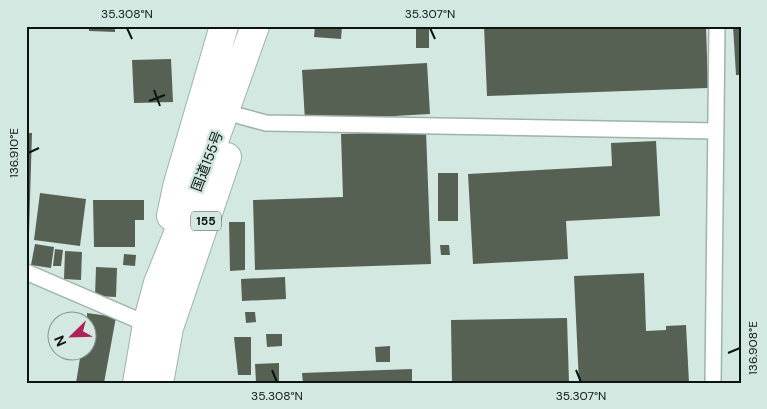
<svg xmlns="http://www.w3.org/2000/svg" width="767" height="409" font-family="'DM Sans','Noto Sans JP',sans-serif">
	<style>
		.building { fill: #566154 }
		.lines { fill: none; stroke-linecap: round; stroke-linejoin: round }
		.street-casing { stroke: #9fb3ad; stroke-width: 18 }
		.highway-casing { stroke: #9fb3ad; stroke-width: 30 }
		.street { stroke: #fff; stroke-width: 15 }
		.highway { stroke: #fff; stroke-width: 28 }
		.ticks { fill: none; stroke: #0c1411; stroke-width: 2 }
		.labels { text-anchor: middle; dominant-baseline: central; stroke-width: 5; stroke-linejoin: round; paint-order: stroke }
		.shield { fill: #d3e8e1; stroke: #48544f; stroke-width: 1 }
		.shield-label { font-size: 12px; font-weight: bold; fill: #0c1411 }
		.street-label { font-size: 14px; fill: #0c1411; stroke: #d3e8e1 }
		.neatline { fill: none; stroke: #0c1411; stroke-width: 2 }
		.ticks-label { font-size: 12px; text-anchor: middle; fill: #0c1411 }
	</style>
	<rect width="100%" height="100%" fill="#d3e8e1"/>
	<path class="building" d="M 89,26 L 115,26 L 115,32 L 89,31 Z
		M 315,26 L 342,26 L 341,39 L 314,37 Z
		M 416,26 L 429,26 L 429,48 L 416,48 Z
		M 484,26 L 706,26 L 708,88 L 487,96 Z
		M 733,26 L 741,26 L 741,75 L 736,75 Z
		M 171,59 L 173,102 L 134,103 L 132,60 Z
		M 427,63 L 430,114 L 305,121 L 302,70 Z
		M 426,131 L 431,264 L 255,270 L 253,200 L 343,197 L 341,134 Z
		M 26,133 L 32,133 L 29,233 L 26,233 Z
		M 656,141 L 660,216 L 566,221 L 568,259 L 473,264 L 468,174 L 612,166 L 611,143 Z
		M 438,173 L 458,173 L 458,221 L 438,221 Z
		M 40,193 L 86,199 L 80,246 L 34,240 Z
		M 93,200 L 144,200 L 144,220 L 135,220 L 135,247 L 94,247 Z
		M 229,222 L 245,222 L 245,270 L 230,271 Z
		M 35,244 L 54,247 L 51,268 L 31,265 Z
		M 440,245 L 449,245 L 450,255 L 441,255 Z
		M 55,249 L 63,250 L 61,266 L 53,266 Z
		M 65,251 L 82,252 L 81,280 L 64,279 Z
		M 124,254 L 136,255 L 135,266 L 123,265 Z
		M 96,267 L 117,268 L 116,297 L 95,296 Z
		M 644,273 L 646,331 L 666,330 L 666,326 L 686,325 L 689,383 L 579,383 L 574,276 Z
		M 285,277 L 286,299 L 242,301 L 241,279 Z
		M 245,312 L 255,312 L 256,322 L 246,323 Z
		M 87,313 L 116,317 L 104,383 L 76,383 L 81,352 L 88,352 Z
		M 567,318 L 569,383 L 452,383 L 451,320 Z
		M 266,334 L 282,334 L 282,346 L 267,347 Z
		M 234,337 L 251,337 L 251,375 L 238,375 Z
		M 390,346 L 390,362 L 376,362 L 375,347 Z
		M 279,363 L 279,382 L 256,382 L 255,364 Z
		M 412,369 L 412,383 L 303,383 L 302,373 Z"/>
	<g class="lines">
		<defs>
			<path id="street" d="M 240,116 L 266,123 L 716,131
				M 26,272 L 147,324
				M 713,383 L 717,26"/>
			<path id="highway" d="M 171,216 L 177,187 L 224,26
				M 137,383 L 147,324 L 158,283 L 206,164 L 255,26
				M 159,383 L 169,328 L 227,157"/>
		</defs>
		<use href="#street" class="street-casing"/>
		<use href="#highway" class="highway-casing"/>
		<use href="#street" class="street"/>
		<use href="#highway" class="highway"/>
	</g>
	<path class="ticks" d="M 127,28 L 132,39M 430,28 L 435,39M 154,90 L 160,106M 149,101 L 165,95M 28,153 L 39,148M 728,353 L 740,348M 272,370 L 277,382M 576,370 L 581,382"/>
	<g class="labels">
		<rect class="shield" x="191" y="211.5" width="30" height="19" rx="4"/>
		<g class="shield-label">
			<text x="206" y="221">155</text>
		</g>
		<g class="street-label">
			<text transform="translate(207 161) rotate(-69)">国道155号</text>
		</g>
	</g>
	<rect width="767" height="409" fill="none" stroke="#d3e8e1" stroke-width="55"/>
	<g transform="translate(72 336) rotate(247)"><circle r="24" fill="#d3e8e1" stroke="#83938e"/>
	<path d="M0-4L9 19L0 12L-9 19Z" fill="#b02257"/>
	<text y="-8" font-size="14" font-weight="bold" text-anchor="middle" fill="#0c1411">N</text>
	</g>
	<rect x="28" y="28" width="712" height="354" class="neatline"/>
	<g class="ticks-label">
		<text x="127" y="18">35.308°N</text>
		<text x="430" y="18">35.307°N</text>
		<text transform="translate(14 153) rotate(-90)" y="4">136.910°E</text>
		<text transform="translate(753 348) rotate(-90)" y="4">136.908°E</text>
		<text x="277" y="400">35.308°N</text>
		<text x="581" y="400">35.307°N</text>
	</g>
</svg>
